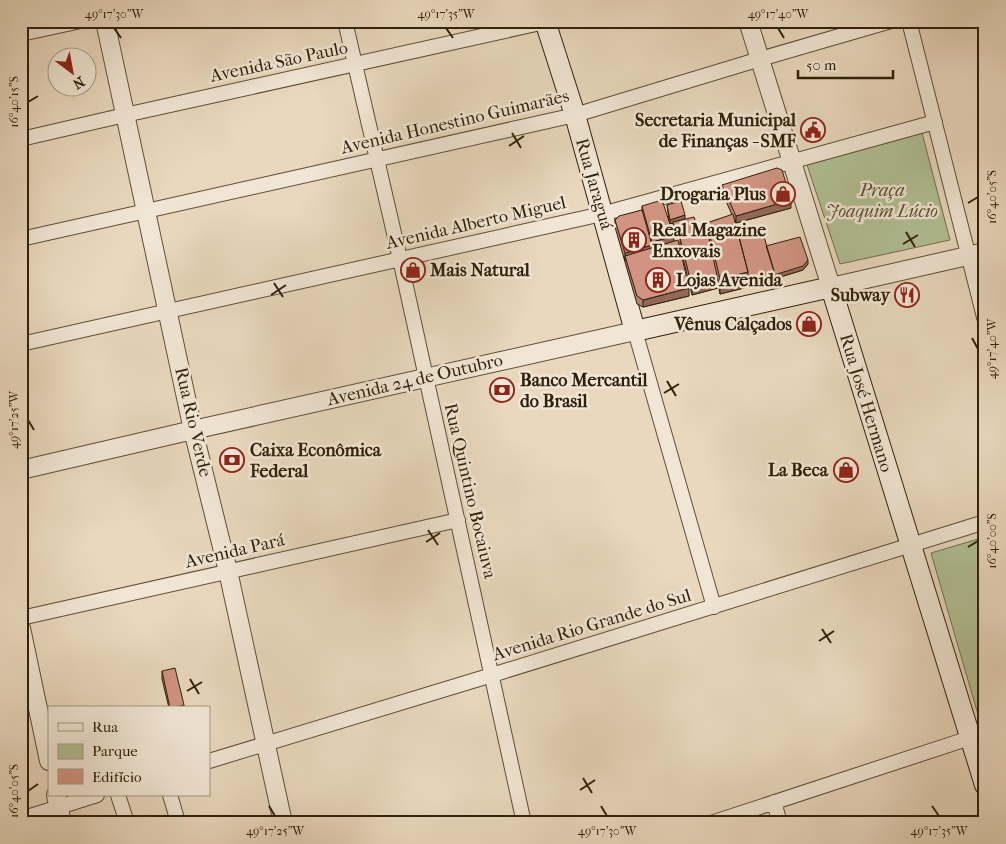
<svg xmlns="http://www.w3.org/2000/svg" width="1006" height="844" font-family="'IM FELL French Canon',serif">
	<style>
		.green { fill: #b1c095; stroke: #70704f }
		.lines { fill: none; stroke-linecap: round; stroke-linejoin: round }
		.minor-casing { stroke: #5e4e36; stroke-width: 16 }
		.tertiary-casing { stroke: #5e4e36; stroke-width: 20 }
		.secondary-casing { stroke: #302009; stroke-width: 22 }
		.minor { stroke: #f1e6d5; stroke-width: 14 }
		.tertiary { stroke: #f1e6d5; stroke-width: 18 }
		.secondary { stroke: #f1e6d5; stroke-width: 20 }
		.wall { fill: #b47f70; stroke: #302009 }
		.shaded-wall { fill: #92685b; stroke: #302009 }
		.building { fill: #d19482; stroke: #302009 }
		.ticks { fill: none; stroke: #302009; stroke-width: 2 }
		.labels { text-anchor: middle; dominant-baseline: central; stroke-width: 5; stroke-linejoin: round; paint-order: stroke }
		.street-label { font-size: 18px; fill: #302009; stroke: #f1e6d5 }
		.poi-label { font-size: 18px; font-weight: bold; fill: #302009; stroke: #f1e6d5; text-anchor: end }
		.park-label { font-size: 18px; font-style: italic; fill: #575033; stroke: #f1e6d5 }
		.neatline { fill: none; stroke: #302009; stroke-width: 2 }
		.ticks-label { font-size: 12px; text-anchor: middle; fill: #302009 }
	</style>
	<rect width="100%" height="100%" fill="#e9d8be"/>
	<filter id="stains"><feTurbulence type="fractalNoise" baseFrequency=".004" numOctaves="4"/><feColorMatrix values="0 0 0 0 .2 0 0 0 0 .09 0 0 0 0 .02 0 0 0 .5 -.17"/></filter>
	<radialGradient id="worn" r=".72"><stop offset=".6" stop-color="#630" stop-opacity="0"/><stop offset="1" stop-color="#630" stop-opacity=".3"/></radialGradient>
	<path class="green" d="M 922,133 L 950,240 L 840,264 L 807,165 Z
		M 985,537 L 985,716 L 979,718 L 931,553 Z"/>
	<g class="lines">
		<defs>
			<path id="minor" d="M 345,21 L 400,259 L 524,823
				M 909,21 L 985,321
				M 21,34 L 81,21
				M 21,139 L 125,115 L 545,22
				M 21,239 L 575,115 L 760,59 L 891,21
				M 635,331 L 714,607
				M 21,344 L 602,214 L 935,122
				M 21,618 L 458,520
				M 209,761 L 492,675 L 985,522
				M 118,795 L 127,823
				M 170,795 L 178,822 L 175,823
				M 774,802 L 780,823
				M 21,819 L 97,795
				M 711,823 L 985,733"/>
			<path id="tertiary" d="M 105,21 L 193,430 L 228,571 L 283,823
				M 748,21 L 831,287 L 985,252
				M 21,470 L 193,430 L 635,331
				M 21,628 L 49,761
				M 56,795 L 62,823"/>
			<path id="secondary" d="M 545,21 L 575,115 L 635,331 L 831,287 L 985,785"/>
		</defs>
		<use href="#minor" class="minor-casing"/>
		<use href="#tertiary" class="tertiary-casing"/>
		<use href="#secondary" class="secondary-casing"/>
		<use href="#minor" class="minor"/>
		<use href="#tertiary" class="tertiary"/>
		<use href="#secondary" class="secondary"/>
	</g>
	<path class="wall" d="M 722,185 L 791,208 L 736,223 L 735,220 L 739,237 L 766,246 L 808,264 L 803,270 L 748,287 L 720,294 L 718,284 L 718,288 L 692,295 L 680,246 L 680,237 L 675,237 L 673,223 L 670,224 L 674,242 L 689,296 L 643,307 L 637,304 L 615,227 L 615,220 L 642,210 L 642,206 L 669,220 L 667,205 L 685,219 L 679,221 L 697,230 L 694,232 L 695,234 L 707,230 L 707,223 L 732,215 L 722,192 Z
		M 162,671 L 184,708 L 169,708 L 162,679 Z"/>
	<path class="shaded-wall" d="M 791,200 L 791,208 L 736,223 L 736,216 Z
		M 685,215 L 685,219 L 670,224 L 670,220 Z
		M 697,226 L 697,230 L 693,233 L 693,229 Z
		M 674,236 L 674,247 L 652,253 L 652,242 Z
		M 652,245 L 652,253 L 625,256 L 625,261 L 625,253 Z
		M 808,260 L 808,264 L 803,270 L 748,287 L 720,294 L 720,279 L 748,272 L 774,271 Z
		M 718,280 L 718,288 L 692,295 L 692,287 Z
		M 689,288 L 689,296 L 643,307 L 643,300 Z
		M 184,705 L 184,708 L 173,708 Z"/>
	<path class="building" d="M 777,168 L 782,170 L 791,200 L 736,216 L 722,185 Z
		M 662,200 L 674,236 L 652,242 L 642,206 Z
		M 681,201 L 685,215 L 670,220 L 667,205 Z
		M 642,210 L 652,245 L 625,253 L 615,220 L 619,216 Z
		M 733,214 L 748,272 L 720,279 L 707,223 Z
		M 694,217 L 697,226 L 693,229 L 695,234 L 681,238 L 680,233 L 675,233 L 673,222 Z
		M 707,230 L 718,280 L 692,287 L 680,238 Z
		M 763,233 L 774,271 L 748,279 L 748,272 L 739,237 Z
		M 800,237 L 808,260 L 803,266 L 774,275 L 774,271 L 766,246 Z
		M 678,240 L 689,288 L 643,300 L 637,296 L 625,256 Z
		M 175,668 L 184,705 L 170,708 L 162,671 Z"/>
	<path class="ticks" d="M 114,28 L 121,38M 446,28 L 453,38M 778,28 L 784,38M 28,102 L 38,96M 512,133 L 521,148M 509,146 L 524,136M 968,203 L 978,197M 906,232 L 915,247M 903,244 L 918,235M 274,283 L 283,297M 271,295 L 286,285M 972,338 L 978,349M 667,381 L 676,396M 664,393 L 679,384M 28,420 L 34,430M 428,530 L 438,545M 426,542 L 440,533M 968,547 L 978,541M 822,629 L 831,643M 819,641 L 834,631M 190,679 L 199,694M 187,691 L 202,682M 583,778 L 592,793M 580,790 L 595,780M 28,791 L 38,784M 269,806 L 275,816M 601,806 L 607,816M 932,806 L 939,816"/>
	<defs>
		<symbol id="civic-ring" viewBox="-11 -11 22 22"><circle r="9.5" fill="#f1e6d5" stroke="#8f2418" stroke-width="1.5"/><path d="M-.6-6.5H3V-4.5H.6V-3L4-1V1h2V6H-6V1h2V-1L-.6-3ZM-1.2 2.5V6h2.4V2.5Z" fill="#8f2418"/></symbol>
		<symbol id="shop-ring" viewBox="-11 -11 22 22"><circle r="9.5" fill="#f1e6d5" stroke="#8f2418" stroke-width="1.5"/><path d="M-5-2.5h2.3a2.7 3.5 0 0 1 5.4 0H5L5.5 6h-11ZM-1.5-2.5h3a1.5 2.3 0 0 0-3 0Z" fill="#8f2418"/></symbol>
		<symbol id="building-ring" viewBox="-11 -11 22 22"><circle r="9.5" fill="#f1e6d5" stroke="#8f2418" stroke-width="1.5"/><path d="M-4-6H4V6H1V3H-1V6H-4ZM-2.5-4.3h1.7v1.8h-1.7ZM.8-4.3h1.7v1.8H.8ZM-2.5-1h1.7V.8h-1.7ZM.8-1h1.7V.8H.8Z" fill="#8f2418"/></symbol>
		<symbol id="restaurant-ring" viewBox="-11 -11 22 22"><circle r="9.5" fill="#f1e6d5" stroke="#8f2418" stroke-width="1.5"/><path d="M-5-6h1v4h1v-4h1v4h1v-4h1v5L-1.5 .5V6h-2V.5L-5-1ZM5-6V6H3V1.5H1.5Q1.5-4 5-6Z" fill="#8f2418"/></symbol>
		<symbol id="bank-ring" viewBox="-11 -11 22 22"><circle r="9.5" fill="#f1e6d5" stroke="#8f2418" stroke-width="1.5"/><path d="M-6-4H6V4H-6ZM0-2.3a2.3 2.3 0 1 0 0 4.6a2.3 2.3 0 1 0 0-4.6Z" fill="#8f2418"/></symbol>
	</defs>
	<g fill-rule="evenodd">
		<use href="#civic-ring" x="799" y="116" width="28" height="28"/>
		<use href="#shop-ring" x="769" y="180" width="28" height="28"/>
		<use href="#building-ring" x="620" y="226" width="28" height="28"/>
		<use href="#shop-ring" x="399" y="256" width="28" height="28"/>
		<use href="#building-ring" x="644" y="266" width="28" height="28"/>
		<use href="#restaurant-ring" x="893" y="281" width="28" height="28"/>
		<use href="#shop-ring" x="795" y="310" width="28" height="28"/>
		<use href="#bank-ring" x="488" y="376" width="28" height="28"/>
		<use href="#bank-ring" x="218" y="446" width="28" height="28"/>
		<use href="#shop-ring" x="832" y="456" width="28" height="28"/>
	</g>
	<g class="labels">
		<g class="street-label">
			<text transform="translate(279 62) rotate(-12)">Avenida São Paulo</text>
			<text transform="translate(455 122) rotate(-13)">Avenida Honestino Guimarães</text>
			<text transform="translate(594 184) rotate(74)">Rua Jaraguá</text>
			<text transform="translate(476 223) rotate(-13)">Avenida Alberto Miguel</text>
			<text transform="translate(415 380) rotate(-13)">Avenida 24 de Outubro</text>
			<text transform="translate(866 403) rotate(73)">Rua José Hermano</text>
			<text transform="translate(193 422) rotate(77)">Rua Rio Verde</text>
			<text transform="translate(470 491) rotate(77)">Rua Quintino Bocaiuva</text>
			<text transform="translate(235 551) rotate(-13)">Avenida Pará</text>
			<text transform="translate(592 625) rotate(-17)">Avenida Rio Grande do Sul</text>
		</g>
		<g class="poi-label">
			<text x="796" y="120">Secretaria Municipal<tspan x="796" dy="21">de Finanças - SMF</tspan></text>
			<text x="766" y="194">Drogaria Plus</text>
			<text x="652" y="230" text-anchor="start">Real Magazine<tspan x="652" dy="21">Enxovais</tspan></text>
			<text x="430" y="270" text-anchor="start">Mais Natural</text>
			<text x="676" y="280" text-anchor="start">Lojas Avenida</text>
			<text x="890" y="295">Subway</text>
			<text x="792" y="324">Vênus Calçados</text>
			<text x="520" y="380" text-anchor="start">Banco Mercantil<tspan x="520" dy="21">do Brasil</tspan></text>
			<text x="250" y="450" text-anchor="start">Caixa Econômica<tspan x="250" dy="21">Federal</tspan></text>
			<text x="828" y="470">La Beca</text>
		</g>
		<g class="park-label">
			<text x="882" y="190">Praça<tspan x="882" dy="21">Joaquim Lúcio</tspan></text>
		</g>
	</g>
	<rect width="1006" height="844" fill="none" stroke="#e9d8be" stroke-width="55"/>
	<rect x="48" y="706" width="162" height="90" fill="#f1e6d5" stroke="#a49783"/>
	<rect x="58" y="723" width="25" height="8" fill="#f1e6d5" stroke="#a49783"/>
	<text x="92" y="732" font-size="15" fill="#302009">Rua</text>
	<rect x="58" y="744" width="25" height="15" fill="#b1c095" stroke="#a49783"/>
	<text x="92" y="756" font-size="15" fill="#302009">Parque</text>
	<rect x="58" y="769" width="25" height="15" fill="#d19482" stroke="#a49783"/>
	<text x="92" y="782" font-size="15" fill="#302009">Edifício</text>
	<g transform="translate(72 72) rotate(148)"><circle r="24" fill="#f1e6d5" stroke="#a49783"/>
	<path d="M0-4L9 19L0 12L-9 19Z" fill="#8f2418"/>
	<text y="-8" font-size="14" font-weight="bold" text-anchor="middle" fill="#302009">N</text>
	</g>
	<path d="M798 70v8h95v-8" fill="none" stroke="#302009" stroke-width="2.5"/>
	<text x="806" y="70" font-size="15" fill="#302009" stroke="#f1e6d5" stroke-width="4" paint-order="stroke">50 m</text>
	<rect x="28" y="28" width="950" height="788" class="neatline"/>
	<g class="ticks-label">
		<text x="114" y="18">49°17'30"W</text>
		<text x="446" y="18">49°17'35"W</text>
		<text x="778" y="18">49°17'40"W</text>
		<text transform="translate(14 102) rotate(-90)" y="4">16°40'15"S</text>
		<text transform="translate(992 197) rotate(-90)" y="4">16°40'05"S</text>
		<text transform="translate(992 349) rotate(-90)" y="4">49°17'40"W</text>
		<text transform="translate(14 420) rotate(-90)" y="4">49°17'25"W</text>
		<text transform="translate(992 541) rotate(-90)" y="4">16°40'00"S</text>
		<text transform="translate(14 791) rotate(-90)" y="4">16°40'05"S</text>
		<text x="275" y="835">49°17'25"W</text>
		<text x="607" y="835">49°17'30"W</text>
		<text x="939" y="835">49°17'35"W</text>
	</g>
	<rect width="100%" height="100%" filter="url(#stains)"/>
	<rect width="100%" height="100%" fill="url(#worn)"/>
</svg>
